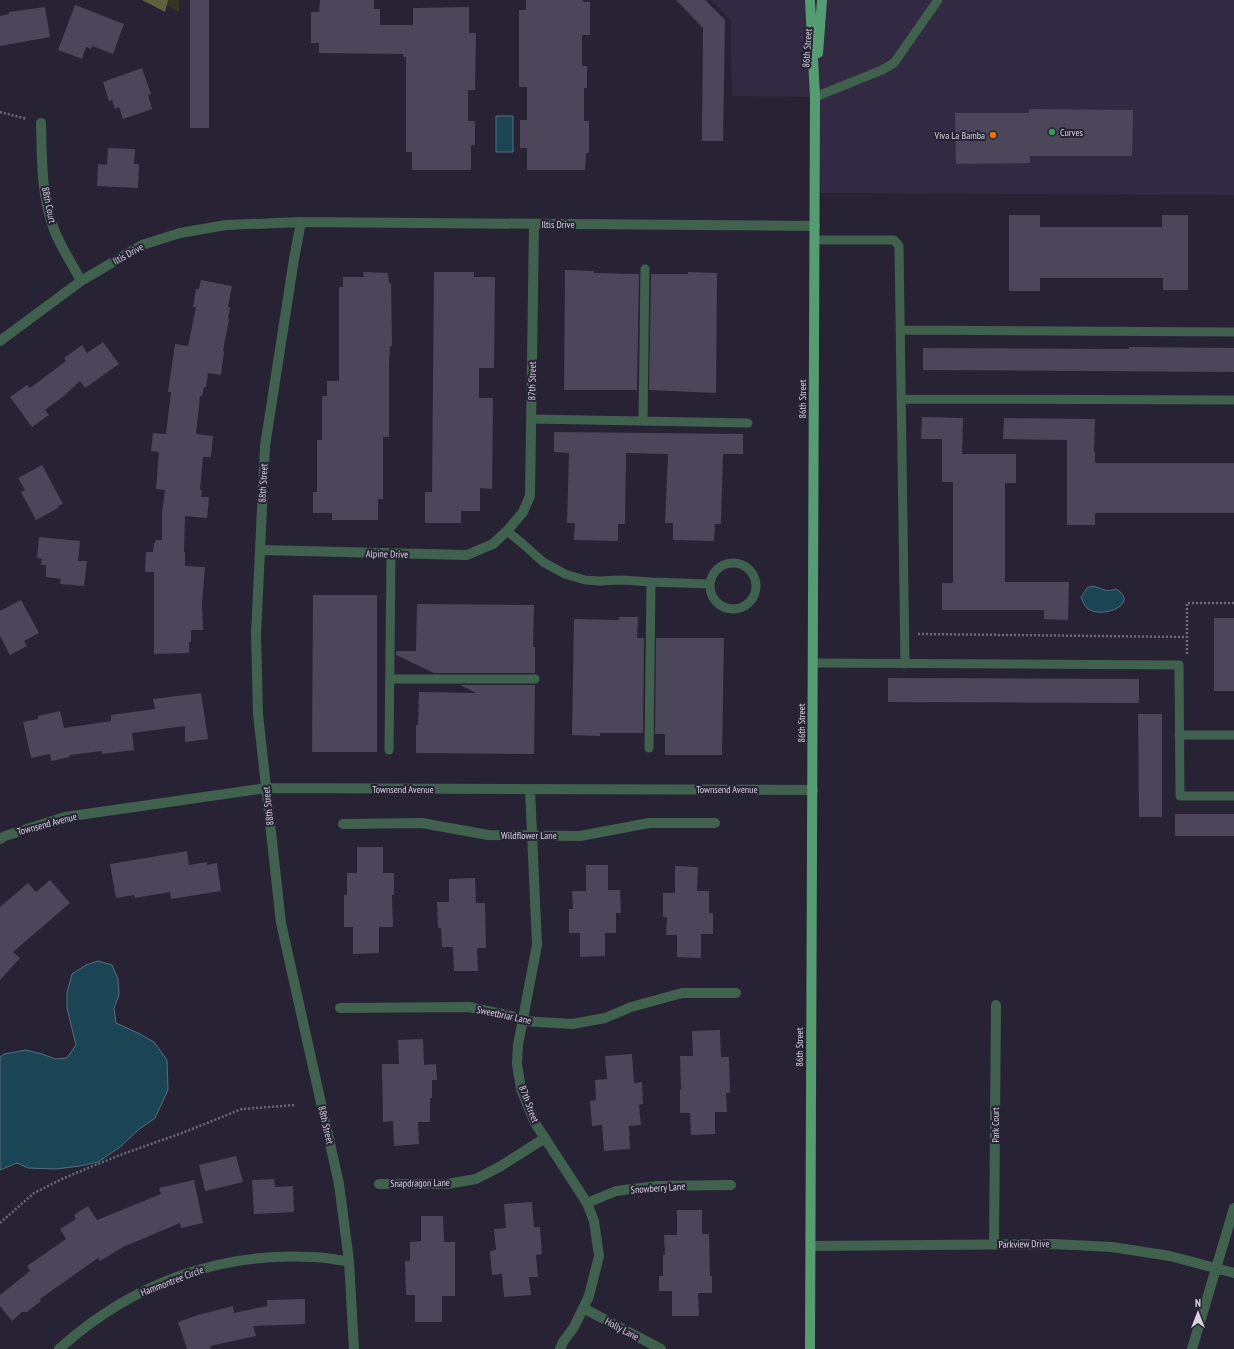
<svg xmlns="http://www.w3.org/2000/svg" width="1234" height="1349" font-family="'PT Sans Narrow',sans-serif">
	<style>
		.built { fill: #322a43 }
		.green { fill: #343621 }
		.forest { fill: #5d613e }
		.water { fill: #1b4554; stroke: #53707e }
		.building { fill: #4c465b }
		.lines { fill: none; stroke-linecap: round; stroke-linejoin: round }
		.path { stroke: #6d6879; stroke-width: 2.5; stroke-dasharray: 2 2; stroke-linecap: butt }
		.service { stroke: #40614d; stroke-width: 9 }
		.minor { stroke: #40614d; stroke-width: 10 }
		.primary { stroke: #559c72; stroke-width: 10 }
		.leisure-dot { fill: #2e9e5b; stroke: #282235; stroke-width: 1.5 }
		.food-dot { fill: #e8710a; stroke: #282235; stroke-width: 1.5 }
		.labels { text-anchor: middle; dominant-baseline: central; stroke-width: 4; stroke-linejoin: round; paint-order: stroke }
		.street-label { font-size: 10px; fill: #d6d3e0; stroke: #282235 }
		.poi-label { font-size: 10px; fill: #d6d3e0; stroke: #282235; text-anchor: start }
	</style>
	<rect width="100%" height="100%" fill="#282235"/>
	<path class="built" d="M 711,0 L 810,0 L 815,92 L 822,0 L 1234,0 L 1234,195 L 815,193 L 815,97 L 732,96 L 731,21 Z"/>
	<path class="green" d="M 156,0 L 179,0 L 179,12 Z"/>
	<path class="forest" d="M 142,0 L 168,0 L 165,12 Z"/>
	<path class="water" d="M 496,116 L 513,116 L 513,152 L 496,152 Z
		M 1092,586 C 1102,588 1106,593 1116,589 C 1141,604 1101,620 1087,608 C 1084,605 1083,601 1081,597 L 1087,588 Z
		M 98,961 L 112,965 L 118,979 L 119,995 L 114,1008 L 116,1023 L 140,1034 L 154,1042 L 167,1060 L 168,1090 L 155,1118 L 138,1130 L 120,1147 L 98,1162 L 80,1166 L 56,1169 L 28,1168 L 17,1163 L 0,1170 L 0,1057 L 4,1054 L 26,1050 L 42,1054 L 55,1059 L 67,1058 L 76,1045 L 67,1008 L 67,993 L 72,974 L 86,965 Z"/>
	<path class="building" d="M 190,0 L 209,0 L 209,128 L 190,128 Z
		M 320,0 L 374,0 L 374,9 L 380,9 L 380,25 L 413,25 L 413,8 L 469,7 L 469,33 L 476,33 L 475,90 L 468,90 L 468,121 L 475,121 L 475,145 L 471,145 L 471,170 L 412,170 L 412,152 L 406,152 L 406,57 L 403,57 L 403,54 L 319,53 L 319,43 L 311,43 L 311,12 L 319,12 Z
		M 526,0 L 583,0 L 583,2 L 590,2 L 590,35 L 582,35 L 582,66 L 587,66 L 587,88 L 584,88 L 584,121 L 589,121 L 589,153 L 586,153 L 585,170 L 527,170 L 527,148 L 520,148 L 520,120 L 527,120 L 527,87 L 519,87 L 519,10 L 526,10 Z
		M 676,0 L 705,0 L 725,20 L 723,141 L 702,141 L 703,28 Z
		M 75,5 L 124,24 L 113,54 L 92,46 L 91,49 L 86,47 L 82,59 L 58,50 Z
		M 45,7 L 50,37 L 0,46 L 0,16 L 9,14 L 9,12 Z
		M 142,68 L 151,94 L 148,95 L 152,109 L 123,119 L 119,107 L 115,109 L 112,100 L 109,101 L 103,82 Z
		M 1029,109 L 1133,110 L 1132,156 L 1030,156 L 1030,163 L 956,164 L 955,113 L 1029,113 Z
		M 108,148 L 135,149 L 134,164 L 139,164 L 138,188 L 97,186 L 98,164 L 107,165 Z
		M 1009,215 L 1040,215 L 1040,227 L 1162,227 L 1162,215 L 1188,215 L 1188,290 L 1163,290 L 1163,278 L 1040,278 L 1040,291 L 1009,291 Z
		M 565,270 L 594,271 L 594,273 L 639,274 L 637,390 L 564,390 Z
		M 363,272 L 388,273 L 389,283 L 391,283 L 392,346 L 390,346 L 389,364 L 389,437 L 383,437 L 383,499 L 378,499 L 378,520 L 332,520 L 332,513 L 313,513 L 313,492 L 317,492 L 317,440 L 322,440 L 322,396 L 327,396 L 327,381 L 339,381 L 339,287 L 343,287 L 343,277 L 364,277 Z
		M 434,272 L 474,272 L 474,277 L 495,277 L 494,368 L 479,368 L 479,398 L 493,398 L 492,489 L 480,488 L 480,511 L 461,511 L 461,523 L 425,523 L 425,492 L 432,492 Z
		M 688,272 L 717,273 L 716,393 L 649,390 L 651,274 L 688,274 Z
		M 201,280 L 232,286 L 228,307 L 230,307 L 228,318 L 229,319 L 223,351 L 224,351 L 221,375 L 208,373 L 206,387 L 204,387 L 202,396 L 200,396 L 196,434 L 213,436 L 211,457 L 203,457 L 200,490 L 202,490 L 201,497 L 209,497 L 207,518 L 185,516 L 184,552 L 185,552 L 185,566 L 205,567 L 202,604 L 203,630 L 191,630 L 191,642 L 189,642 L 189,653 L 154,654 L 154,572 L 145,572 L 146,552 L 153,552 L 154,543 L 155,543 L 156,540 L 162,540 L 162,513 L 165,490 L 156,489 L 159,452 L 151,451 L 153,433 L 166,434 L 171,392 L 168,392 L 175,344 L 188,346 L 196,307 L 193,307 L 196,289 L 199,289 Z
		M 103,342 L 119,364 L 85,388 L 80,381 L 65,395 L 45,410 L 49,415 L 32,427 L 10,397 L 27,385 L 30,388 L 66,361 L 64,358 L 82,345 L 87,353 Z
		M 1129,347 L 1234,348 L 1234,372 L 923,370 L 923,348 L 1129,349 Z
		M 922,417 L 963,418 L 962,454 L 1016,454 L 1016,483 L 1005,483 L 1005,582 L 1069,582 L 1068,620 L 1044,619 L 1044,610 L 942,610 L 942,583 L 953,583 L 953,482 L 942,482 L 942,439 L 921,439 Z
		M 1004,418 L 1095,419 L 1094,452 L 1095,452 L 1095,463 L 1234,463 L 1234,513 L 1095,513 L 1095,525 L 1067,525 L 1067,440 L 1003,439 Z
		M 554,432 L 743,434 L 743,454 L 723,454 L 721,524 L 715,524 L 714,541 L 673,540 L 673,523 L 665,523 L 668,454 L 626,453 L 625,524 L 618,524 L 618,541 L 574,540 L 575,523 L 567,523 L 569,453 L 554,452 Z
		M 42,465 L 63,504 L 58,506 L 58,508 L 36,520 L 21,492 L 25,490 L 18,478 Z
		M 39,537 L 80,541 L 78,561 L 87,561 L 84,586 L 60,584 L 61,579 L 46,577 L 46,565 L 41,565 L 42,559 L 37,558 Z
		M 313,595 L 377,595 L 377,752 L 312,752 Z
		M 21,600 L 39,633 L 24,641 L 27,646 L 10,655 L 0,636 L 0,611 Z
		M 417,604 L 534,605 L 533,647 L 535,647 L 535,673 L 434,673 L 396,655 L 396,651 L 416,651 Z
		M 619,617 L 638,617 L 637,638 L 644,638 L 643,733 L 600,733 L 600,736 L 572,735 L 574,619 L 619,620 Z
		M 1214,618 L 1234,618 L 1234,691 L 1214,691 Z
		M 656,638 L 724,638 L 722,755 L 665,755 L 665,734 L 655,734 Z
		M 888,678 L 1139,679 L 1139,703 L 888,702 Z
		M 460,685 L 535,685 L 534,754 L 416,753 L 416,725 L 418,725 L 419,692 L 476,693 Z
		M 201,693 L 208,739 L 185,742 L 185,726 L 132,733 L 134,750 L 102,754 L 102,751 L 70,755 L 70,757 L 51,761 L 50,754 L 31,758 L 23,722 L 38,719 L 38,716 L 60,711 L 64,728 L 111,721 L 111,715 L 155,709 L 153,699 Z
		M 1138,714 L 1162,714 L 1162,817 L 1139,817 Z
		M 1175,814 L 1234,814 L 1234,836 L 1175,836 Z
		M 357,847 L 383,847 L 383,873 L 394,873 L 394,895 L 392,895 L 393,927 L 379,927 L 379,953 L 353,954 L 353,927 L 344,927 L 344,895 L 347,895 L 347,873 L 357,873 Z
		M 187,851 L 189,865 L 207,862 L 207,865 L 217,863 L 221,891 L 171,899 L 170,892 L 135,898 L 134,895 L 116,898 L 110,864 Z
		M 586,865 L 608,865 L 608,890 L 620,890 L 621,913 L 616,913 L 616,933 L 605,933 L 605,956 L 580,957 L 580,933 L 569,933 L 569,909 L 573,909 L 572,891 L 586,891 Z
		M 675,866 L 698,867 L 697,891 L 709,891 L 709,913 L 713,913 L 713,934 L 701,934 L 701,958 L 677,957 L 677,935 L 666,935 L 667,917 L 663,917 L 663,893 L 675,893 Z
		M 475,878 L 476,903 L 485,903 L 486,948 L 477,948 L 478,971 L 454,971 L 453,947 L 442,947 L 441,928 L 438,928 L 437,902 L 449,902 L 449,879 Z
		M 50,880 L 70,903 L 13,952 L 20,958 L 0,980 L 0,907 L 28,883 L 36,892 Z
		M 720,1030 L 721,1057 L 729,1057 L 730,1093 L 726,1093 L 727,1112 L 715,1112 L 715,1134 L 691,1135 L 690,1113 L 680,1113 L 680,1090 L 681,1090 L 680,1056 L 693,1056 L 692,1031 Z
		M 423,1039 L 424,1065 L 436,1064 L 437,1080 L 432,1080 L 432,1098 L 430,1098 L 430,1122 L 418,1122 L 419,1144 L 394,1146 L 393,1121 L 383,1122 L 382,1064 L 399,1064 L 398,1040 Z
		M 632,1054 L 634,1083 L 642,1082 L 643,1104 L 639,1105 L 641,1125 L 629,1126 L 630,1149 L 604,1151 L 602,1125 L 592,1126 L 590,1101 L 596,1100 L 595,1080 L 607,1079 L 605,1056 Z
		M 236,1156 L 243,1182 L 205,1191 L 199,1165 Z
		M 274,1179 L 275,1187 L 293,1186 L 294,1212 L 254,1214 L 252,1180 Z
		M 194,1180 L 203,1223 L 181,1228 L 180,1223 L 123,1247 L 100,1261 L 98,1258 L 40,1299 L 41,1301 L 27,1312 L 22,1312 L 12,1321 L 0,1306 L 0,1295 L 30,1271 L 27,1266 L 66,1239 L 60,1229 L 76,1219 L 74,1215 L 88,1206 L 97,1220 L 161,1194 L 159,1188 Z
		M 532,1202 L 534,1227 L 540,1227 L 542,1254 L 536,1255 L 538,1277 L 529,1277 L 531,1295 L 504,1297 L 502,1274 L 492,1275 L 490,1251 L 496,1250 L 494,1229 L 506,1228 L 504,1204 Z
		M 677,1210 L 702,1210 L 702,1234 L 709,1234 L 710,1276 L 712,1276 L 712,1293 L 698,1293 L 699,1316 L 672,1316 L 672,1291 L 659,1291 L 659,1276 L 663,1276 L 663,1255 L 665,1255 L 664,1235 L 677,1235 Z
		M 421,1216 L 443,1216 L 444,1242 L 455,1242 L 455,1296 L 442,1296 L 442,1322 L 415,1322 L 415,1295 L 406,1295 L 405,1261 L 410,1261 L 410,1242 L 421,1241 Z
		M 305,1299 L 305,1324 L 253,1326 L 256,1336 L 210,1346 L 211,1349 L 187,1349 L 178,1322 L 198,1315 L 233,1306 L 234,1313 L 267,1306 L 267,1300 Z"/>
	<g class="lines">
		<path class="path" d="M 0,112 L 27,119
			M 918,634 L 1187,637
			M 1187,654 L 1187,603 L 1234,603
			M 0,1223 L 34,1193 L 64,1178 L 120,1155 L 182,1133 L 242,1109 L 296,1105"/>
		<path class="service" d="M 815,97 L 882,70 L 894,63 L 938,0
			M 815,240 L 894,240 L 899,246 L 905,664
			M 900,330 L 1234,332
			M 901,399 L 1234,400
			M 532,419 L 748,423
			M 643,421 L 645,269
			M 507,531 L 523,544 L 543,562 L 565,574 L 585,580 L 599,581 L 622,580 L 651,582 L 649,748
			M710 586a23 23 0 1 1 46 0a23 23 0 1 1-46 0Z
			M 651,582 L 710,584
			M 813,663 L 1179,665 L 1180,796 L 1234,796
			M 390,679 L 535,679
			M 1179,735 L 1234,735
			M 389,750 L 391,554"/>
		<path class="minor" d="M 41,123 C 42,159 41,198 55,232 C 62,249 73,265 81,281
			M 301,222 L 294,259 L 265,446 L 256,634 L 258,714 L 281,923 L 339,1184 L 349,1261 L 354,1349
			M 0,341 L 81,281 L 142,245 L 180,233 L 226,225 L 301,222 L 815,226
			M 260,550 L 467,555 L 493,544 L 507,531 L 523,512 L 530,496 L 534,224
			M 530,789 L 537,945 L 518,1045 L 517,1064 L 521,1089 L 535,1123 L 587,1203 L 594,1221 L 599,1256 L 589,1296 L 574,1327 L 563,1342 L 560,1349
			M 343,824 L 422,823 L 488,835 L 580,836 L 649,823 L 715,823
			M 0,839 L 5,836 L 65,817 L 266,788 L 813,790
			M 340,1008 L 469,1007 L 516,1017 L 523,1021 L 572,1024 L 605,1018 L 631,1007 L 682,993 L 736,993
			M 379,1184 L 447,1184 L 476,1179 L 501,1166 L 545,1138
			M 587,1203 L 616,1191 L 657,1186 L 731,1185
			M 994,1245 L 996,1005
			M 811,1246 L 1054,1244 L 1112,1247 L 1170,1256 L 1234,1273
			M 583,1308 L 661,1349
			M 59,1349 C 130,1285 216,1252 312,1257 C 324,1257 337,1260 349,1261
			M 1192,1349 L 1234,1208"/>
		<path class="primary" d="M 810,0 L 815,97 L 810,1349
			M 818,53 L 822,0"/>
	</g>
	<circle class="leisure-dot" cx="1052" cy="132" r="4"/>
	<circle class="food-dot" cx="993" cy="135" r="4"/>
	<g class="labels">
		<g class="street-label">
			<text transform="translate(807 48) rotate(-86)">86th Street</text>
			<text transform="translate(49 205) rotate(78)">88th Court</text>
			<text x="558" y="224">Iltis Drive</text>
			<text transform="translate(128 254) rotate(-29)">Iltis Drive</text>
			<text transform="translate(532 381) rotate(-89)">87th Street</text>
			<text transform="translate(802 399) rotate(-90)">86th Street</text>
			<text transform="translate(263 483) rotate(-87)">88th Street</text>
			<text transform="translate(387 554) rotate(1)">Alpine Drive</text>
			<text transform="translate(801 723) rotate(-90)">86th Street</text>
			<text x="403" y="789">Townsend Avenue</text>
			<text x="727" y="789">Townsend Avenue</text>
			<text transform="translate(268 806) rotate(-96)">88th Street</text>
			<text transform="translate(47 824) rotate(-15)">Townsend Avenue</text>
			<text x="529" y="835">Wildflower Lane</text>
			<text transform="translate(504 1015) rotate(12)">Sweetbriar Lane</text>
			<text transform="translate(799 1047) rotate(-90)">86th Street</text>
			<text transform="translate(529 1104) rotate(69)">87th Street</text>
			<text transform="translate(326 1125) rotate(77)">88th Street</text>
			<text transform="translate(995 1125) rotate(-90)">Park Court</text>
			<text transform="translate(420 1183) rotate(-1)">Snapdragon Lane</text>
			<text transform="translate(658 1188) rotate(-4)">Snowberry Lane</text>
			<text transform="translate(1024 1244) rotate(-1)">Parkview Drive</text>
			<text transform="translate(172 1281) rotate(-21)">Hammontree Circle</text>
			<text transform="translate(622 1329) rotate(28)">Holly Lane</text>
		</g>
		<g class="poi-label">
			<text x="1060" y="132">Curves</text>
			<text x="985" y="135" text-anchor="end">Viva La Bamba</text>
		</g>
	</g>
	<g transform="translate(1198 1313)" stroke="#282235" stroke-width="3" paint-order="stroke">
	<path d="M0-3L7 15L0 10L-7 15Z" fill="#d6d3e0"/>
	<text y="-6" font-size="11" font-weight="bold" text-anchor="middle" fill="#d6d3e0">N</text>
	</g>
</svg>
